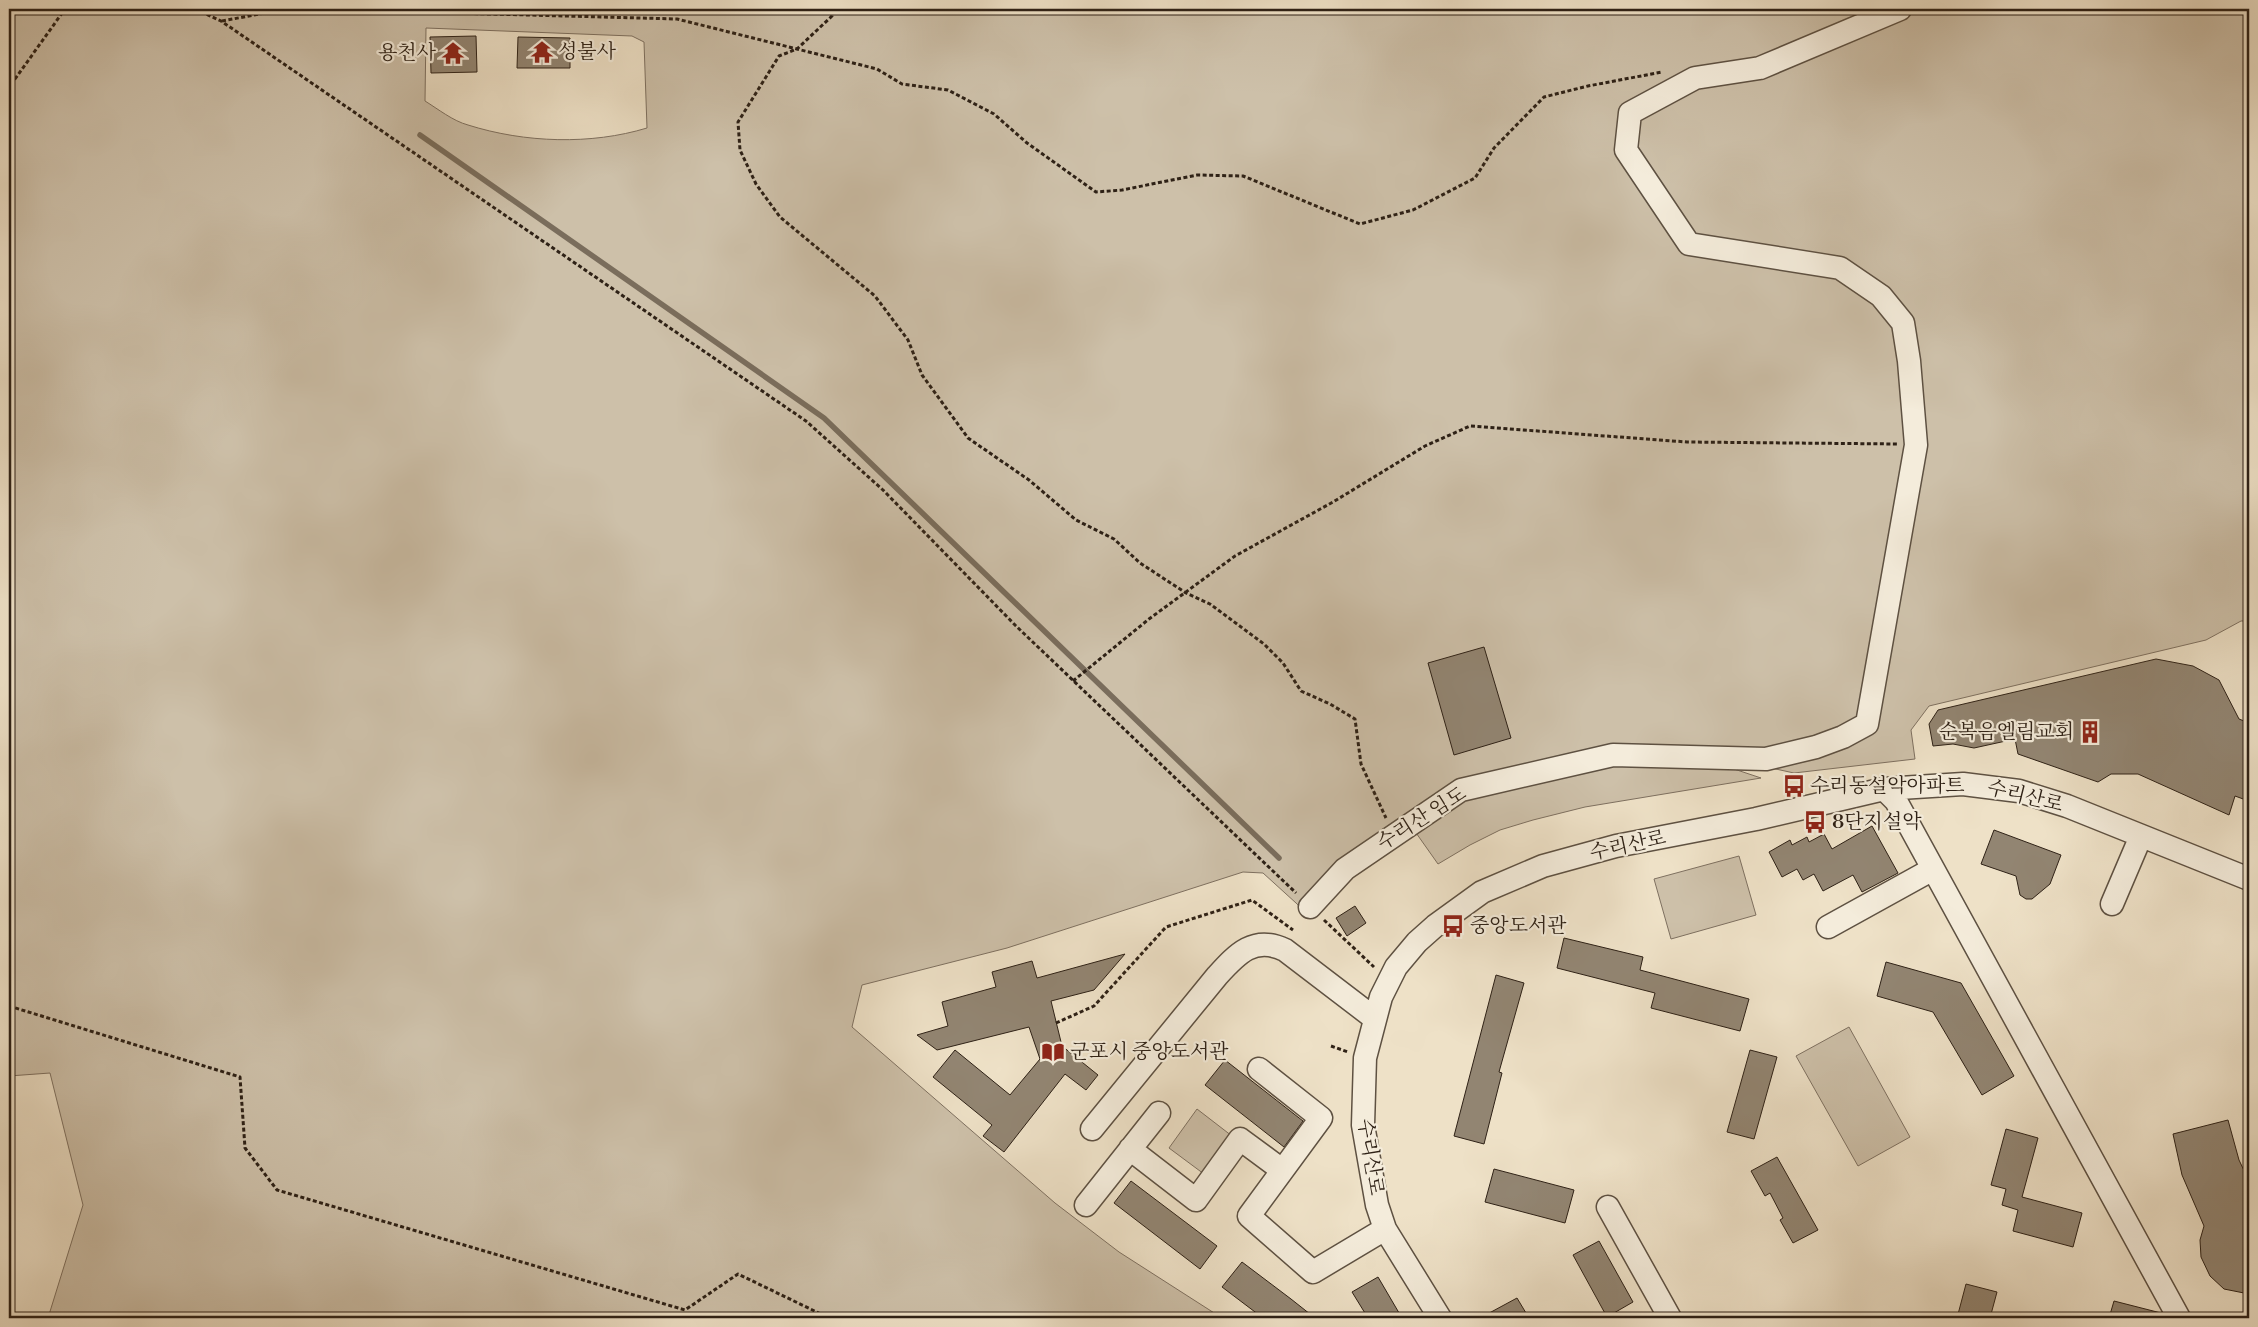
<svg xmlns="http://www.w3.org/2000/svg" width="2258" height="1327" font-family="'Libre Bodoni','Noto Serif KR',serif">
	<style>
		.green { fill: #cdc0a9; stroke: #7e7060; fill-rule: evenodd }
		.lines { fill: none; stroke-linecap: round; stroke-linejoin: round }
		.stream { stroke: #7a6d5c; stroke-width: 5.5 }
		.building { fill: #928572; stroke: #2e2116 }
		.minor-casing { stroke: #5e5142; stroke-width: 25 }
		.path { stroke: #2e2116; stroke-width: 3; stroke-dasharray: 4 2.5; stroke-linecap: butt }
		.minor { stroke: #f4ecdb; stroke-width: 22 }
		.labels { text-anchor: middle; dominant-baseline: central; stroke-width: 4.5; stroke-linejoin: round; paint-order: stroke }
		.poi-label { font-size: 20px; fill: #2e2116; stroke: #f4ecdb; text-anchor: start }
		.street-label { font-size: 20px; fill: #2e2116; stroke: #f4ecdb }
	</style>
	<rect width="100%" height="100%" fill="#eee1c7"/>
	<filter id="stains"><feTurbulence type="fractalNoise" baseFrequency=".004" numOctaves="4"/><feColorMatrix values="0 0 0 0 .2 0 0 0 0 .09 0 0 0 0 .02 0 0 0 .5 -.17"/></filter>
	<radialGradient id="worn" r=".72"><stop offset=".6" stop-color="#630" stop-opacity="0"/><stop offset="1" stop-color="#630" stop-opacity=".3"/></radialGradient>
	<path class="green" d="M 9,9 L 2249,9 L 2249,621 L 2241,621 L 2206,640 L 1929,706 L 1911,730 L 1915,759 L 1794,773 L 1689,750 L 1461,790 L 1307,913 L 1263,873 L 1243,872 L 1007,948 L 862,985 L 852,1027 L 1055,1203 L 1119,1252 L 1222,1318 L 48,1318 L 83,1205 L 50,1073 L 9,1076 ZM 426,28 L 632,36 L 644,42 L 647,128 C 591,145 525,143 468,125 C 453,121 438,109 425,101 Z
		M 1614,762 L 1713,762 L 1761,778 L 1585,807 L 1533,820 L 1500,830 L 1470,845 L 1438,864 L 1414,830 L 1461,802 L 1497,785 Z
		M 1739,856 L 1756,915 L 1671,939 L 1654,879 Z
		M 1849,1027 L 1910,1137 L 1858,1166 L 1796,1056 Z
		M 1197,1109 L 1232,1136 L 1204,1174 L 1169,1148 Z"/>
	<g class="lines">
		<path class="stream" d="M 420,135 L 824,418 L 1279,858"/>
	</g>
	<path class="building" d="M 476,36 L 477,72 L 431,73 L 430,37 Z
		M 518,37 L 570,38 L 570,68 L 517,68 Z
		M 1484,647 L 1511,738 L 1454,755 L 1428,663 Z
		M 2156,659 L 2193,666 L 2219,680 L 2239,719 L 2249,723 L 2249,784 L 2246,800 L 2235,796 L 2229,815 L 2138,774 L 2111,774 L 2098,782 L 2018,754 L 2015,739 L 1974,748 L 1953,744 L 1933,746 L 1929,724 L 1938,710 Z
		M 1872,826 L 1898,873 L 1862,892 L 1853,875 L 1823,891 L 1814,874 L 1803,880 L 1797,869 L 1782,877 L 1769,852 L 1790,840 L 1792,845 L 1807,837 L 1809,842 L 1824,834 L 1832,849 Z
		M 1994,830 L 2061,855 L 2050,884 L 2032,899 L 2026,899 L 2020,895 L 2016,876 L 1981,864 Z
		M 1355,906 L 1366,923 L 1347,936 L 1336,918 Z
		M 1564,938 L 1643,957 L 1640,970 L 1749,999 L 1740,1031 L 1651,1008 L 1655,993 L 1557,968 Z
		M 1125,954 L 1094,990 L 1051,1001 L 1062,1046 L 1098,1075 L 1086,1090 L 1065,1074 L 1004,1152 L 983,1136 L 992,1125 L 933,1077 L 955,1050 L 1010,1095 L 1040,1059 L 1029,1027 L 937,1050 L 917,1035 L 948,1026 L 942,1002 L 996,987 L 992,972 L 1032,961 L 1037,978 Z
		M 1886,962 L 1961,983 L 2014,1076 L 1982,1095 L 1933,1012 L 1877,996 Z
		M 1496,975 L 1524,983 L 1499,1072 L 1502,1073 L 1484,1144 L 1454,1136 Z
		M 1750,1050 L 1777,1057 L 1754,1139 L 1727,1132 Z
		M 1225,1060 L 1303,1121 L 1284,1147 L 1205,1085 Z
		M 2228,1120 L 2239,1160 L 2249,1181 L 2249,1294 L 2224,1289 L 2210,1276 L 2201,1257 L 2200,1240 L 2204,1226 L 2182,1175 L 2173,1134 Z
		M 2006,1129 L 2038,1138 L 2022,1197 L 2082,1213 L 2073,1247 L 2013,1231 L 2018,1210 L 2002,1205 L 2006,1189 L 1991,1185 Z
		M 1777,1157 L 1818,1230 L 1793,1243 L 1780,1220 L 1783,1218 L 1770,1193 L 1765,1196 L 1751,1171 Z
		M 1494,1169 L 1574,1190 L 1565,1223 L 1485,1202 Z
		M 1131,1181 L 1217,1246 L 1200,1269 L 1114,1203 Z
		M 1599,1241 L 1633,1302 L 1607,1317 L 1573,1255 Z
		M 1242,1262 L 1291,1299 L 1315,1318 L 1263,1318 L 1222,1287 Z
		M 1378,1277 L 1402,1318 L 1368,1318 L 1352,1292 Z
		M 1966,1284 L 1997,1292 L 1990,1318 L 1957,1318 Z
		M 1517,1298 L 1529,1318 L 1480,1318 Z
		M 2114,1301 L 2161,1313 L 2161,1318 L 2109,1318 Z"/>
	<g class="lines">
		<defs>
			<path id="minor" d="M 1884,789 L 1896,801 L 2179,1318
				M 2112,904 L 2141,836
				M 1310,907 L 1345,869 L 1461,790 L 1613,755 L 1766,759 L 1816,747 L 1843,737 L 1867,724 L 1916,445 L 1909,361 L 1903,323 L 1881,296 L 1840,268 L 1689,244 L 1626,150 L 1630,113 L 1695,78 L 1760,68 L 1900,9
				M 1828,927 L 1933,869
				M 1259,1069 L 1321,1118 L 1249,1216 L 1313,1272 L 1385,1229
				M 1092,1129 L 1217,976 C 1237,954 1254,935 1285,950 L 1374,1018
				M 1130,1149 L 1196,1200 L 1240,1139 L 1282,1170
				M 1086,1205 L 1159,1113
				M 1608,1207 L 1670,1318
				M 1440,1318 L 1385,1229 L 1377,1205 L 1363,1125 L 1365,1058 L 1381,997 L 1396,967 L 1417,942 L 1435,926 L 1482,892 L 1543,866 L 1616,846 L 1756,819 L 1884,789 L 1963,784 L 2019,791 L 2067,806 L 2249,879"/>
		</defs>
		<use href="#minor" class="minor-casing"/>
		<path class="path" d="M 195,9 L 221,21 L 806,421 L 883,490 L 1016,626 L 1296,893
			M 305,9 L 677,19 L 877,69 L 902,84 L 948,90 L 994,114 L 1027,143 L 1096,192 L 1122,190 L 1197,175 L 1243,176 L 1360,224 L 1413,210 L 1475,178 L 1494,148 L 1544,97 L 1588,86 L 1662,72
			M 833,9 L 832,16 L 797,49 L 779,56 L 738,122 L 740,150 L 756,184 L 780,217 L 875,296 L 908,340 L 922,375 L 968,438 L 1029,480 L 1076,520 L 1114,539 L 1140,563 L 1186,593 L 1210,604 L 1264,644 L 1283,663 L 1301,691 L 1330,704 L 1355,719 L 1361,764 L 1386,818
			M 222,21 L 286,9
			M 9,82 L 15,79 L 65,9
			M 1073,681 L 1149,619 L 1235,556 L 1333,502 L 1425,446 L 1470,426 L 1687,442 L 1898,444
			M 1324,920 L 1374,967
			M 9,1006 L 240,1077 L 245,1148 L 277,1190 L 685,1310 L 738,1274 L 829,1318
			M 1056,1023 L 1094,1006 L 1166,927 L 1252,900 L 1293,930
			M 1331,1046 L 1348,1052"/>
		<use href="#minor" class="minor"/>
	</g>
	<defs>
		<symbol id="temple-bare" viewBox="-9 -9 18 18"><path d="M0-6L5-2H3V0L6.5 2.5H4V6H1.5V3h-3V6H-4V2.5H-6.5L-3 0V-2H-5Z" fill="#8f2418" stroke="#f4ecdb" stroke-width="2.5" paint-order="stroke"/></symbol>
		<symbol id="building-bare" viewBox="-9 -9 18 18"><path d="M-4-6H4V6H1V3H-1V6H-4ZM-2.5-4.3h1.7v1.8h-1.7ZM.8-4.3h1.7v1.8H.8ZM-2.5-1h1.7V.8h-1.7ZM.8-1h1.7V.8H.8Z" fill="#8f2418" stroke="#f4ecdb" stroke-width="2.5" paint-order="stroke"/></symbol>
		<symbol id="bus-bare" viewBox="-9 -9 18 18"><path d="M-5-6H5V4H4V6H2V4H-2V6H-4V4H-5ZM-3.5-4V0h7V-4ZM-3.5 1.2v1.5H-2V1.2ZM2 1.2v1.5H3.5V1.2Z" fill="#8f2418" stroke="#f4ecdb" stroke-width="2.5" paint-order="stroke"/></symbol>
		<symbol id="library-bare" viewBox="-9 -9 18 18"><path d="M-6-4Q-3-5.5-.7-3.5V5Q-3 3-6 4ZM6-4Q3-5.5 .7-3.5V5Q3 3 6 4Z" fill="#8f2418" stroke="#f4ecdb" stroke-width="2.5" paint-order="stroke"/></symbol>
	</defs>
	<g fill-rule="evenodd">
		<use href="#temple-bare" x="526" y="36" width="32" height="32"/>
		<use href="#temple-bare" x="437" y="37" width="32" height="32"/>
		<use href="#building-bare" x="2074" y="716" width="32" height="32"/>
		<use href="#bus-bare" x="1778" y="770" width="32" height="32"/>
		<use href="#bus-bare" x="1799" y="806" width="32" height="32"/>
		<use href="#bus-bare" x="1437" y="910" width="32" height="32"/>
		<use href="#library-bare" x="1037" y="1036" width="32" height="32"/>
	</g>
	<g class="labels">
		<g class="poi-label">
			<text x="558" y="52">성불사</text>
			<text x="436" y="53" text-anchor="end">용천사</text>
			<text x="2074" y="732" text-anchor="end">순복음엘림교회</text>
			<text x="1810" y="786">수리동설악아파트</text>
			<text x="1832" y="822">8단지설악</text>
			<text x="1470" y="926">중앙도서관</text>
			<text x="1070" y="1052">군포시 중앙도서관</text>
		</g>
		<g class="street-label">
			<text transform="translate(2025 797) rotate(14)">수리산로</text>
			<text transform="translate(1422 819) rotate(-32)">수리산 임도</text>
			<text transform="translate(1628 846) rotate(-12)">수리산로</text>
			<text transform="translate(1370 1157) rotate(81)">수리산로</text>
		</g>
	</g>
	<rect width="2258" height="1327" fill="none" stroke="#eee1c7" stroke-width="30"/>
	<rect x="10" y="10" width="2238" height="1307" fill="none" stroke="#2e2116" stroke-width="2.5"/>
	<rect x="15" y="15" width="2228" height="1297" fill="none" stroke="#2e2116"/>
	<rect width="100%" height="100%" filter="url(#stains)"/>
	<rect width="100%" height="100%" fill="url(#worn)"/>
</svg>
